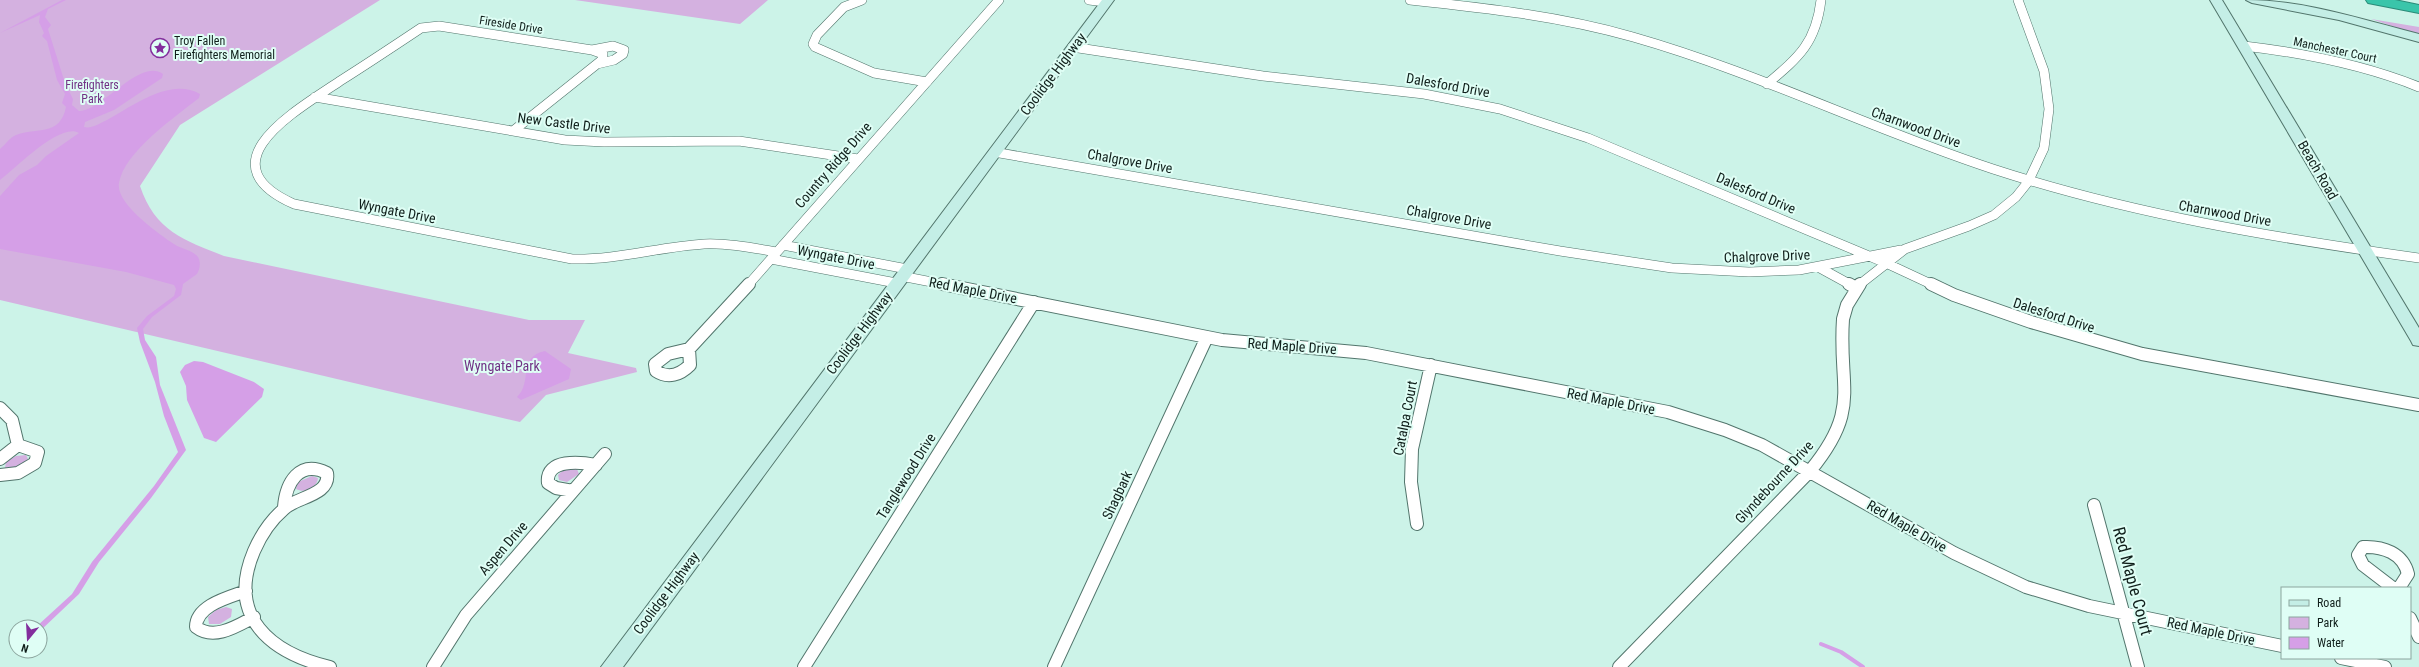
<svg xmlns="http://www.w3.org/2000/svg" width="2419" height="667" font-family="'Roboto Condensed',sans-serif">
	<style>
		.green { fill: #d4b1e0 }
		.water { fill: #d59fe7 }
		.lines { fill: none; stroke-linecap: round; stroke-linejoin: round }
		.stream { stroke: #d59fe7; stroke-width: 4 }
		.street-far1-casing { stroke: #52756c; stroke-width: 10 }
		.street-casing { stroke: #52756c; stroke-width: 14 }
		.secondary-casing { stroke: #52756c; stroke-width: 2 }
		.highway-casing { stroke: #2b8b78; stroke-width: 2 }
		.street-far1 { stroke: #fff; stroke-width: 9 }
		.street { stroke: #fff; stroke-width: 12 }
		.secondary { fill: #c4eee6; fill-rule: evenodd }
		.highway { fill: #3ac5aa; fill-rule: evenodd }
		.labels { text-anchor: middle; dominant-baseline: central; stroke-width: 4; stroke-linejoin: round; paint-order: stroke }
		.far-street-label { font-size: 12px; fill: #101f1b; stroke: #dffef5 }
		.far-poi-label { font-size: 12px; fill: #101f1b; stroke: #dffef5; text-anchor: start }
		.far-park-label { font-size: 12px; fill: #713185; stroke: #dffef5 }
		.street-label { font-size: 14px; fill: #101f1b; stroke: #dffef5 }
		.park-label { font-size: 14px; fill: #713185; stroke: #dffef5 }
		.near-street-label { font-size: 17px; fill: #101f1b; stroke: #dffef5 }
	</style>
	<rect width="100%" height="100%" fill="#ccf3e8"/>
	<path class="green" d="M 0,0 L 380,0 L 180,125 L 140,186 C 155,231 184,240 224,256 L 529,320 L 585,320 L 568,353 L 636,368 L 637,372 L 546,395 L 520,422 L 0,300 Z
		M 575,0 L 768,0 L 740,24 Z
		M 2371,19 L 2419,27 L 2419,35 Z
		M 26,455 L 28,459 L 18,467 L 5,468 L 6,462 L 16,456 Z
		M 564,469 L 577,469 L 579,474 L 567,482 L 559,480 L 558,475 Z
		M 312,476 L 318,478 C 317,488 305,494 296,489 L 298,482 Z
		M 226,607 L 232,609 L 231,617 L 220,624 L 209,624 L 208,617 L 216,610 Z"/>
	<path class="water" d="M 62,0 L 66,0 L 48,9 L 45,17 L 51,25 L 48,29 L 65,83 L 73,99 L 72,105 L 79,111 C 101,112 140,57 163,74 L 162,78 L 114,110 L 85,122 L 84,127 C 92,129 100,123 107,120 C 133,106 170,77 200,94 L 199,98 C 175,117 124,152 119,183 C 115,203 159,234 174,244 C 181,249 193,250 198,257 C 201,262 200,269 197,274 L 183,284 L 181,295 L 152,317 L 143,329 L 145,340 L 156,357 L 160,385 L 186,450 L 151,498 L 99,562 L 79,594 L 40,631 L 40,627 L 36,627 L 72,594 L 92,562 L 154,486 L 178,452 L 164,416 L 155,382 L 140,342 L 137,328 L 147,316 L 174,296 L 176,289 L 174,285 L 126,272 L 0,249 L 0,196 L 19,175 L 37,165 L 46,156 L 79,133 C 60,122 15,169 0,180 L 0,149 C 6,144 9,138 16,135 C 36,127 60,137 66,107 L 62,103 L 65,94 L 57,80 L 47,41 L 42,36 L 44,33 L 39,22 L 40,15 L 0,33 Z
		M 545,351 L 571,369 L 569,379 L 521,400 L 517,397 C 533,382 517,357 545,351 Z
		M 194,361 L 203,362 L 254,382 L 264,389 L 262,397 L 216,442 L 204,438 L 187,400 L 186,386 L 180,372 L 185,365 Z"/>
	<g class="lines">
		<path class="stream" d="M 1821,644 L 1841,652 L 1863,667"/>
		<defs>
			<path id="street-far1" d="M 862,0 L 844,7 L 817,35 L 813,44 L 815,47 L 874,73 L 927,82
				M 1089,0 L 1106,2
				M 1410,0 C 1485,8 1560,16 1633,37 C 1756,72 1871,129 1993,169 C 2131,214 2275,238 2419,258
				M 2244,46 C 2304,53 2362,64 2419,87
				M 1072,47 L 1263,76 L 1424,94 L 1500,109 L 1588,138 L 1888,264 L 1933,285
				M 592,50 L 613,46 L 624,50 L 623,54 L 614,60 L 597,64
				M 1767,84 C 1799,57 1816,43 1821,0
				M 315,97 L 565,140 L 604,142 L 739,141 L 858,159
				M 513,131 L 602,60 L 603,54 L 592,50 L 439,26 L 421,28 C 394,46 367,64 340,81 C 297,110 202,163 294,204 L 572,259 C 617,260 659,247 704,244 C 728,243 753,248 777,252
				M 994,152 L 1560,251 L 1672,268 L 1749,272 L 1799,270 L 1901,250
				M 783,245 L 907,269
				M 771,259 L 896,283
				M 1820,268 L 1851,285
				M 901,276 L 947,285
				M 748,285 L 999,0
				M 1859,285 L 1905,249 L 1969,226 L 1994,215 L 2016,197 L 2028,182 L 2044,148 L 2049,109 L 2044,71 L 2018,0"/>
			<path id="street" d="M 942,284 L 1222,340 L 1366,353 L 1668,412 L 1725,430 L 1762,445 L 1954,553 L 2026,587 L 2089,606 L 2282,646
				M 1849,284 L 1856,288
				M 1931,284 L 1954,295 L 2031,322 L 2142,354 L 2419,405
				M 689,349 L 690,365 C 680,375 668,379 656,371 L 655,364 L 668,354 Z
				M 689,349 L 749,284
				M 0,408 L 12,420 L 18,445
				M 0,459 L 18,445
				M 0,475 L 18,473 L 35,463 L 38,452 L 18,445
				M 573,491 L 556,488 L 548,483 C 545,458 581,462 596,465
				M 2094,505 L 2138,667
				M 284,507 C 286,483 299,459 327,473 C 331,496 295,497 284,509 C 271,520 261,535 254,551 C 226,617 271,653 330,667
				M 1417,524 L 1411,482 L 1412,449 L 1431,365
				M 2393,588 L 2363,565 L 2358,555 L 2363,547 C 2383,546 2403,553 2408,574 L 2399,588
				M 246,591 C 230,597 196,605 196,627 C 214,641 237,626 254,617
				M 2410,618 L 2419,637
				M 2341,658 L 2385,667
				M 433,667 L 466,615 L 605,454
				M 804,667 L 1034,302
				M 1054,667 L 1207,337
				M 1619,667 L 1810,471 C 1862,408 1838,389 1843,319 L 1847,305 L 1860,284"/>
			<path id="secondary" d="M 1102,0 L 1114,0 L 623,667 L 601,667 Z
				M 2210,0 L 2222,0 L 2419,328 L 2419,346 L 2413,345 L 2411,341 Z
				M 2246,0 C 2305,0 2363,20 2419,34 L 2419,42 L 2339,20 L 2252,3 Z"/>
			<path id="highway" d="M 2366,0 L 2395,0 L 2419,5 L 2419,13 L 2368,3 Z"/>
		</defs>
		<use href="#street-far1" class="street-far1-casing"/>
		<use href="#street" class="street-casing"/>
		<use href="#secondary" class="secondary-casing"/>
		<use href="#highway" class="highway-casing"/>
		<use href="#street-far1" class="street-far1"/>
		<use href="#street" class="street"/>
		<use href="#secondary" class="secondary"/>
		<use href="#highway" class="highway"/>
	</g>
	<defs>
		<symbol id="sight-ring" viewBox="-11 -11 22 22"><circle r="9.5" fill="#dffef5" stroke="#832e9d" stroke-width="1.5"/><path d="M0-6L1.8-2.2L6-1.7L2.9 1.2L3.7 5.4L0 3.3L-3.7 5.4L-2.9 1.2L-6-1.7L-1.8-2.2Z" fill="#832e9d"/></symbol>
	</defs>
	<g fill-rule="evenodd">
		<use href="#sight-ring" x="149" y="37" width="22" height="22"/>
	</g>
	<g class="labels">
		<g class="far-street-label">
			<text transform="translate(511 25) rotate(9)">Fireside Drive</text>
			<text transform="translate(2335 50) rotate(12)">Manchester Court</text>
		</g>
		<g class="far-poi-label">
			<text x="174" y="41">Troy Fallen<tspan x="174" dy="14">Firefighters Memorial</tspan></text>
		</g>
		<g class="far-park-label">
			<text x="92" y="85">Firefighters<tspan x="92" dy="14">Park</tspan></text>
		</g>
		<g class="street-label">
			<text transform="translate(1053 74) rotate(-53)">Coolidge Highway</text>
			<text transform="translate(1448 85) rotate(10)">Dalesford Drive</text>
			<text transform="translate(564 123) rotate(7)">New Castle Drive</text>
			<text transform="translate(1916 127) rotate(20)">Charnwood Drive</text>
			<text transform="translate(1130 161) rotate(10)">Chalgrove Drive</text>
			<text transform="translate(833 165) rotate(-49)">Country Ridge Drive</text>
			<text transform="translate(2318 170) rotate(60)">Beach Road</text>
			<text transform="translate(1756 193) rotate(23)">Dalesford Drive</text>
			<text transform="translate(397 211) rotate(11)">Wyngate Drive</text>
			<text transform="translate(2225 213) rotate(10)">Charnwood Drive</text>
			<text transform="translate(1449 217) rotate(10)">Chalgrove Drive</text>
			<text transform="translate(1767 256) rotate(-2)">Chalgrove Drive</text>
			<text transform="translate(836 257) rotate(11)">Wyngate Drive</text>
			<text transform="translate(973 290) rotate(11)">Red Maple Drive</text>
			<text transform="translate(2054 315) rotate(18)">Dalesford Drive</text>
			<text transform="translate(859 333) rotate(-53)">Coolidge Highway</text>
			<text transform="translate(1292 346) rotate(4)">Red Maple Drive</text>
			<text transform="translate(1611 401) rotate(11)">Red Maple Drive</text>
			<text transform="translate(1405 418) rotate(-79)">Catalpa Court</text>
			<text transform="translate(906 476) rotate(-58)">Tanglewood Drive</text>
			<text transform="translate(1774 482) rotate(-47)">Glyndebourne Drive</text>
			<text transform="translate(1117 495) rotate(-65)">Shagbark</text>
			<text transform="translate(1907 526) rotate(30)">Red Maple Drive</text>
			<text transform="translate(503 548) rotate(-49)">Aspen Drive</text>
			<text transform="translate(666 593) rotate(-53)">Coolidge Highway</text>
			<text transform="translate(2211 631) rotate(12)">Red Maple Drive</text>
		</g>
		<g class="park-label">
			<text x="502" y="366">Wyngate Park</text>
		</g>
		<g class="near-street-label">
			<text transform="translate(2133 581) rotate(75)">Red Maple Court</text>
		</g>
	</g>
	<rect x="2281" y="587" width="130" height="72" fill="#dffef5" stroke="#8ca59e"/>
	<rect x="2289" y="600" width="20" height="6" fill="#c4eee6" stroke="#8ca59e"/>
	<text x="2317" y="607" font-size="12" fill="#101f1b">Road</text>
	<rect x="2289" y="617" width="20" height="12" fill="#d4b1e0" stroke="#8ca59e"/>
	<text x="2317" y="627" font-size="12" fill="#101f1b">Park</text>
	<rect x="2289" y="637" width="20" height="12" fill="#d59fe7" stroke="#8ca59e"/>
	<text x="2317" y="647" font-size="12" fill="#101f1b">Water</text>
	<g transform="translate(28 639) rotate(198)"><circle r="19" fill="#dffef5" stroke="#8ca59e"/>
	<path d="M0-3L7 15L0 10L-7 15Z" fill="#832e9d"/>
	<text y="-6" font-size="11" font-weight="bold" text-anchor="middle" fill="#101f1b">N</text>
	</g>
</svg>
